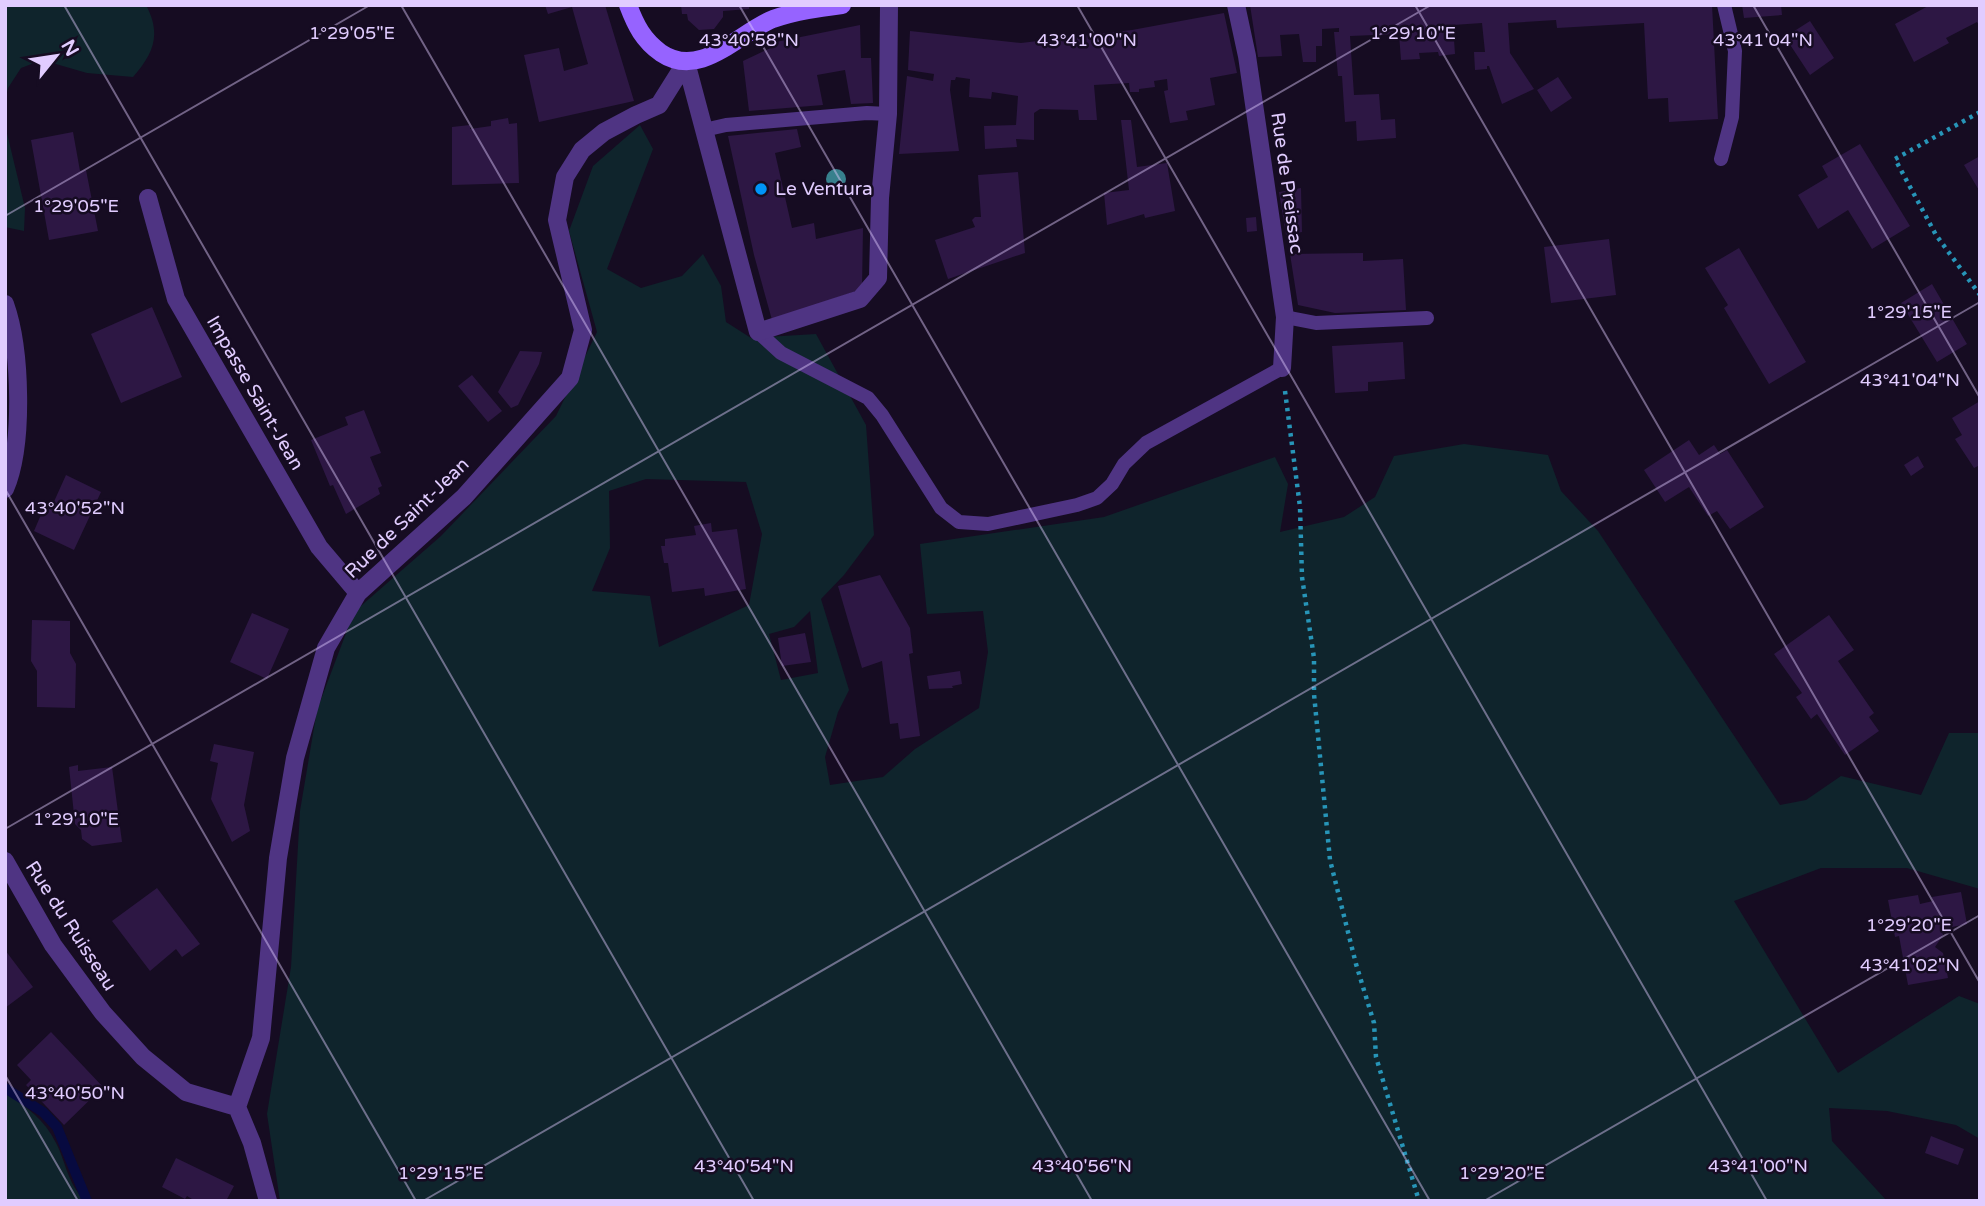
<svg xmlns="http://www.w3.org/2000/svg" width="1985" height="1206" font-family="'Varela Round',sans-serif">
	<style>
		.green { fill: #0f242c; fill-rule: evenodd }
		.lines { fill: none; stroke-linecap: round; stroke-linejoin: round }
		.stream { stroke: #070a40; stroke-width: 10 }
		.building { fill: #2d1744 }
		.path { stroke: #2795b8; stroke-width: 4.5; stroke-dasharray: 3.5 5; stroke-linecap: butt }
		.lane { stroke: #4f3483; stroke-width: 14 }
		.street { stroke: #4f3483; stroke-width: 18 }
		.secondary { stroke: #9663ff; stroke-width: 18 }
		.tree { fill: #37808d }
		.ticks { fill: none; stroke: #e1ccff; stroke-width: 2; stroke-opacity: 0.45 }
		.poi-dot { fill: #0094f7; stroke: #160c22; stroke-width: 2.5 }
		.labels { text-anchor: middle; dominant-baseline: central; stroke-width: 5; stroke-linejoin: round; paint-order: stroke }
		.street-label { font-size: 19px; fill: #e1ccff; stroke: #160c22 }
		.poi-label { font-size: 19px; fill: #e1ccff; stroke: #160c22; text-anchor: start }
		.ticks-label { font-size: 18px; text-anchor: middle; fill: #e1ccff; stroke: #160c22; stroke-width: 5; stroke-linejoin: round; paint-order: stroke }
	</style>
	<rect width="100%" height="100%" fill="#160c22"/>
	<path class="green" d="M 5,5 L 146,5 C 162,35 153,54 133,77 L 87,73 L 42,60 L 21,68 L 8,88 L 5,101 Z
		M 5,125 L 25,208 L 24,231 L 5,227 Z
		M 640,125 L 653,149 L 607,269 L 641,288 L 682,276 L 703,254 L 721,286 L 726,322 L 751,338 L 816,334 L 866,425 L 874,535 L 844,575 L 821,599 L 849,690 L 838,712 L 825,757 L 830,785 L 883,777 L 915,749 L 979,708 L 988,652 L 983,611 L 927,614 L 920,544 L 1104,517 L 1275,457 L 1288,484 L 1280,532 L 1344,517 L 1375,497 L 1394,456 L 1464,444 L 1548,455 L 1561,491 L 1598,531 L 1780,805 L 1806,800 L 1841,776 L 1921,795 L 1949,733 L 1980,733 L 1980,889 L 1907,868 L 1821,868 L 1734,901 L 1838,1073 L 1959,996 L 1980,1004 L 1980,1139 L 1956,1125 L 1887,1111 L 1829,1108 L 1832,1141 L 1887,1201 L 280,1201 L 267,1114 L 291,967 L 300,811 L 317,710 L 354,612 L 441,536 L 556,416 L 597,332 L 569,231 L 593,166 ZM 646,479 L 746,482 L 762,534 L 749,605 L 659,647 L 650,596 L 592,591 L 610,548 L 609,491 ZM 810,611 L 818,673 L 781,680 L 769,634 L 794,627 Z
		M 5,1093 C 26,1106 45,1120 56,1143 C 66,1162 68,1186 86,1201 L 5,1201 Z"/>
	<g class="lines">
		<path class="stream" d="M 5,1088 L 43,1112 L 57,1127 L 87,1201"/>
	</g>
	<path class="building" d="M 545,5 L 605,5 L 634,101 L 539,122 L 524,55 L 559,48 L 564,71 L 588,64 L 572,7 L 548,14 Z
		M 681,5 L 749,5 L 749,9 L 723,11 L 723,17 L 714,29 L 699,30 L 688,20 L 687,14 L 682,14 Z
		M 1250,5 L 1712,5 L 1718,119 L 1669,122 L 1668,98 L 1648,99 L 1644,23 L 1557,28 L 1556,20 L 1508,23 L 1510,53 L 1534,89 L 1502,104 L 1489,66 L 1487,66 L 1487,69 L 1475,70 L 1474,52 L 1485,52 L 1482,23 L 1453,25 L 1455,54 L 1439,56 L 1438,52 L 1419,53 L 1420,59 L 1401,60 L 1399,34 L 1350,36 L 1354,95 L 1379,94 L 1381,120 L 1395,119 L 1396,138 L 1357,141 L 1356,121 L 1345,122 L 1342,76 L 1338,76 L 1334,32 L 1339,32 L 1339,28 L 1322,29 L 1322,46 L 1316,46 L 1316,62 L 1303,62 L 1299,34 L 1280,35 L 1282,56 L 1258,57 Z
		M 1742,5 L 1781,5 L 1782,15 L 1744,18 Z
		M 1930,5 L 1980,5 L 1980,27 L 1977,22 L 1946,38 L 1949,43 L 1914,62 L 1895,24 Z
		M 1224,13 L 1237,73 L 1210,78 L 1215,105 L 1186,111 L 1188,120 L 1170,123 L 1164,91 L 1168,90 L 1167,79 L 1154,81 L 1155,87 L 1139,89 L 1139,92 L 1130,92 L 1129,83 L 1094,85 L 1097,120 L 1079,120 L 1078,110 L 1040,109 L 1034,113 L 1034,140 L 1016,139 L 1017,147 L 985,149 L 984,126 L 1016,125 L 1018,96 L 992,92 L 991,99 L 969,97 L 970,79 L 956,77 L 955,80 L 951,80 L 950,90 L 959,151 L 899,154 L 907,76 L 933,81 L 934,74 L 908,70 L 910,31 L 1021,43 L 1132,30 Z
		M 1810,21 L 1834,58 L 1810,75 L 1785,37 Z
		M 860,25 L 861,58 L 871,58 L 873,103 L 851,104 L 845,70 L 817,75 L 823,105 L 749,111 L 743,61 L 777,45 L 776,42 Z
		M 1558,77 L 1572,98 L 1551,112 L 1537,90 Z
		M 508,118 L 509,124 L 517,123 L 519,183 L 452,185 L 452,127 L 470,125 L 470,129 L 491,126 L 491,121 Z
		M 1121,120 L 1131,120 L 1137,167 L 1167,163 L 1175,211 L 1145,218 L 1144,214 L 1107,225 L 1104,193 L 1129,190 Z
		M 797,129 L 801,147 L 775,153 L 792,228 L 814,223 L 816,239 L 863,228 L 862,289 L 772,320 L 754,255 L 728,136 Z
		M 73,132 L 80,171 L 86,170 L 98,231 L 49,240 L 31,140 Z
		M 1860,144 L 1910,226 L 1872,249 L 1848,210 L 1818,229 L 1798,195 L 1828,177 L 1822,166 Z
		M 1980,156 L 1980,192 L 1964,165 Z
		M 1018,172 L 1025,253 L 948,279 L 935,240 L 975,227 L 972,220 L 975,217 L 981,217 L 978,175 Z
		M 1301,188 L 1302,232 L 1286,235 L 1279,192 Z
		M 1256,217 L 1257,231 L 1247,232 L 1246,218 Z
		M 1609,239 L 1616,295 L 1551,303 L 1544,247 Z
		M 1739,248 L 1806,362 L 1769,384 L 1724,308 L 1728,305 L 1705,268 Z
		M 1363,253 L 1363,261 L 1403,259 L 1406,310 L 1335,313 L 1298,305 L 1290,254 Z
		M 1932,284 L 1967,344 L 1937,362 L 1901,303 Z
		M 152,307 L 182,377 L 121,403 L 91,334 Z
		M 1403,342 L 1405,379 L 1368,382 L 1368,391 L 1335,393 L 1332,346 Z
		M 520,351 L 542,352 L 539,364 L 518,405 L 511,408 L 498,392 Z
		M 472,375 L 502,411 L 488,422 L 458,386 Z
		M 1980,401 L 1980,465 L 1974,468 L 1955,439 L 1962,435 L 1952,418 Z
		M 364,410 L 381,453 L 370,457 L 382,486 L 378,488 L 380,494 L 346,514 L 333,485 L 330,486 L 311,440 L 348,425 L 345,417 Z
		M 1689,440 L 1699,455 L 1714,445 L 1720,454 L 1727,450 L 1764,507 L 1730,529 L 1717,511 L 1708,516 L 1689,487 L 1665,502 L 1644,470 Z
		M 1918,456 L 1924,467 L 1911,476 L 1904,465 Z
		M 66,475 L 101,492 L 74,550 L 34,531 L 46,503 L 52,506 Z
		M 711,523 L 712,532 L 737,529 L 746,589 L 705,596 L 704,588 L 672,592 L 668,563 L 664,563 L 661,546 L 665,546 L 665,539 L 696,535 L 694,526 Z
		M 880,575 L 910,628 L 913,653 L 909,654 L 920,736 L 900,739 L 898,723 L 890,724 L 882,661 L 862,668 L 838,586 Z
		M 252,613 L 289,629 L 267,679 L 230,662 Z
		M 1829,615 L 1854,650 L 1838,661 L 1874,713 L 1869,717 L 1879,731 L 1845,755 L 1817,714 L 1811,719 L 1796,697 L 1802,693 L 1774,654 Z
		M 32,620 L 70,621 L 70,653 L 76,664 L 75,708 L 37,707 L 37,671 L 31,661 Z
		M 805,633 L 811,662 L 782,666 L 778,638 Z
		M 960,671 L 962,684 L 952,686 L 953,688 L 929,689 L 927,676 Z
		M 214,744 L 254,752 L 244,805 L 250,831 L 232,842 L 211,799 L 218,763 L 210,761 Z
		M 78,765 L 78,771 L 112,767 L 122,842 L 92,846 L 82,839 L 81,830 L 75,824 L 69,767 Z
		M 157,888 L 200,944 L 182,957 L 176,949 L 150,971 L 112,921 Z
		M 1961,892 L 1967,924 L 1942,929 L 1943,935 L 1935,947 L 1943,953 L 1948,978 L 1908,985 L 1899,936 L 1895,937 L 1888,900 L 1918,895 L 1920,904 L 1933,901 L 1932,897 Z
		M 5,950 L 33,987 L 5,1008 Z
		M 51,1032 L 103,1087 L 64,1125 L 26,1085 L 31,1080 L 17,1065 Z
		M 1931,1136 L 1964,1149 L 1958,1165 L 1925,1153 Z
		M 176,1158 L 234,1186 L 226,1201 L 191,1201 L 192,1199 L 187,1196 L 185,1199 L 162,1187 Z"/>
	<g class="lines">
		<path class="path" d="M 1980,112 L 1895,159 L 1936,235 L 1980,295
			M 1285,391 L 1300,507 L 1302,577 L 1314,658 L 1314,694 L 1330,860 L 1356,964 L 1374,1023 L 1376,1057 L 1419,1201"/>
		<path class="lane" d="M 704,130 L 726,125 L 867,113 L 888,114
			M 1721,159 L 1732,117 L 1735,51 L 1724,5
			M 1285,317 L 1316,323 L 1427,318
			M 758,332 L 781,353 L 868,398 L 882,415 L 941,508 L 959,522 L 988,524 L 1077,505 L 1097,498 L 1112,484 L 1124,464 L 1146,443 L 1282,368"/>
		<path class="street" d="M 1236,5 L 1247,56 L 1285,317 L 1282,368
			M 686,62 L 758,332 L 860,299 L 878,278 L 880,198 L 888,114 L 889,5
			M 148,198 L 176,299 L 319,547 L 358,593
			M 5,304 C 21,349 24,445 5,489
			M 5,861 L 53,945 L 103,1013 L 143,1057 L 186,1092 L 237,1107
			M 268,1201 L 252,1143 L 237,1107 L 261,1038 L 278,858 L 295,758 L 326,648 L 358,593 L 464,497 L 570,378 L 583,330 L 557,220 L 565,177 L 582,150 L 604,132 L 636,115 L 659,105 L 686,62"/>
		<path class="secondary" d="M 628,5 C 636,26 643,40 661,53 C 701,80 738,33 773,19 C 796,11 819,8 842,5"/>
	</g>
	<circle class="tree" cx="836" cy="179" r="10"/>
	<path class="ticks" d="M 64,5 L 754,1201M 401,5 L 1092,1201M 739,5 L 1430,1201M 1077,5 L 1767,1201M 1415,5 L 1980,983M 1753,5 L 1980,398M 5,216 L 370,5M 5,489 L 416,1201M 5,829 L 1431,5M 5,1075 L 78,1201M 423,1201 L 1980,302M 1484,1201 L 1980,915"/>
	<circle class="poi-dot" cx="761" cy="189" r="7"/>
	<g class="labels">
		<g class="street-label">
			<text transform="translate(1287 183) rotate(82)">Rue de Preissac</text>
			<text transform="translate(255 393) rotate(60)">Impasse Saint-Jean</text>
			<text transform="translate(407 518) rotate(-44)">Rue de Saint-Jean</text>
			<text transform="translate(71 926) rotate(57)">Rue du Ruisseau</text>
		</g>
		<g class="poi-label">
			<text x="775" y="189">Le Ventura</text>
		</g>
	</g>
	<g class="ticks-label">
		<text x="352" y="39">1°29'05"E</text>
		<text x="1413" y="39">1°29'10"E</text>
		<text x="749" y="46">43°40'58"N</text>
		<text x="1087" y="46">43°41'00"N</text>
		<text x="1763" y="46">43°41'04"N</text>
		<text x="76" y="212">1°29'05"E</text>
		<text x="1909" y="318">1°29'15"E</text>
		<text x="1910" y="386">43°41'04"N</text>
		<text x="75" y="514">43°40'52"N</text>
		<text x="76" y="825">1°29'10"E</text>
		<text x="1909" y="931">1°29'20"E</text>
		<text x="1910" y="971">43°41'02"N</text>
		<text x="75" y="1099">43°40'50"N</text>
		<text x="744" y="1172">43°40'54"N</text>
		<text x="1082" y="1172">43°40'56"N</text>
		<text x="1758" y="1172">43°41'00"N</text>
		<text x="441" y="1179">1°29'15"E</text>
		<text x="1502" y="1179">1°29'20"E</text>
	</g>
	<rect width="1985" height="1206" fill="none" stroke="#e1ccff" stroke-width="14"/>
	<g transform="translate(56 56) rotate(60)" stroke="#160c22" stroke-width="5" paint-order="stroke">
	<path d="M0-5L12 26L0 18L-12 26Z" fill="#e1ccff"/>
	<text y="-10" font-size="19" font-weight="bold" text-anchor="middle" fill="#e1ccff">N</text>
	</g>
</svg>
